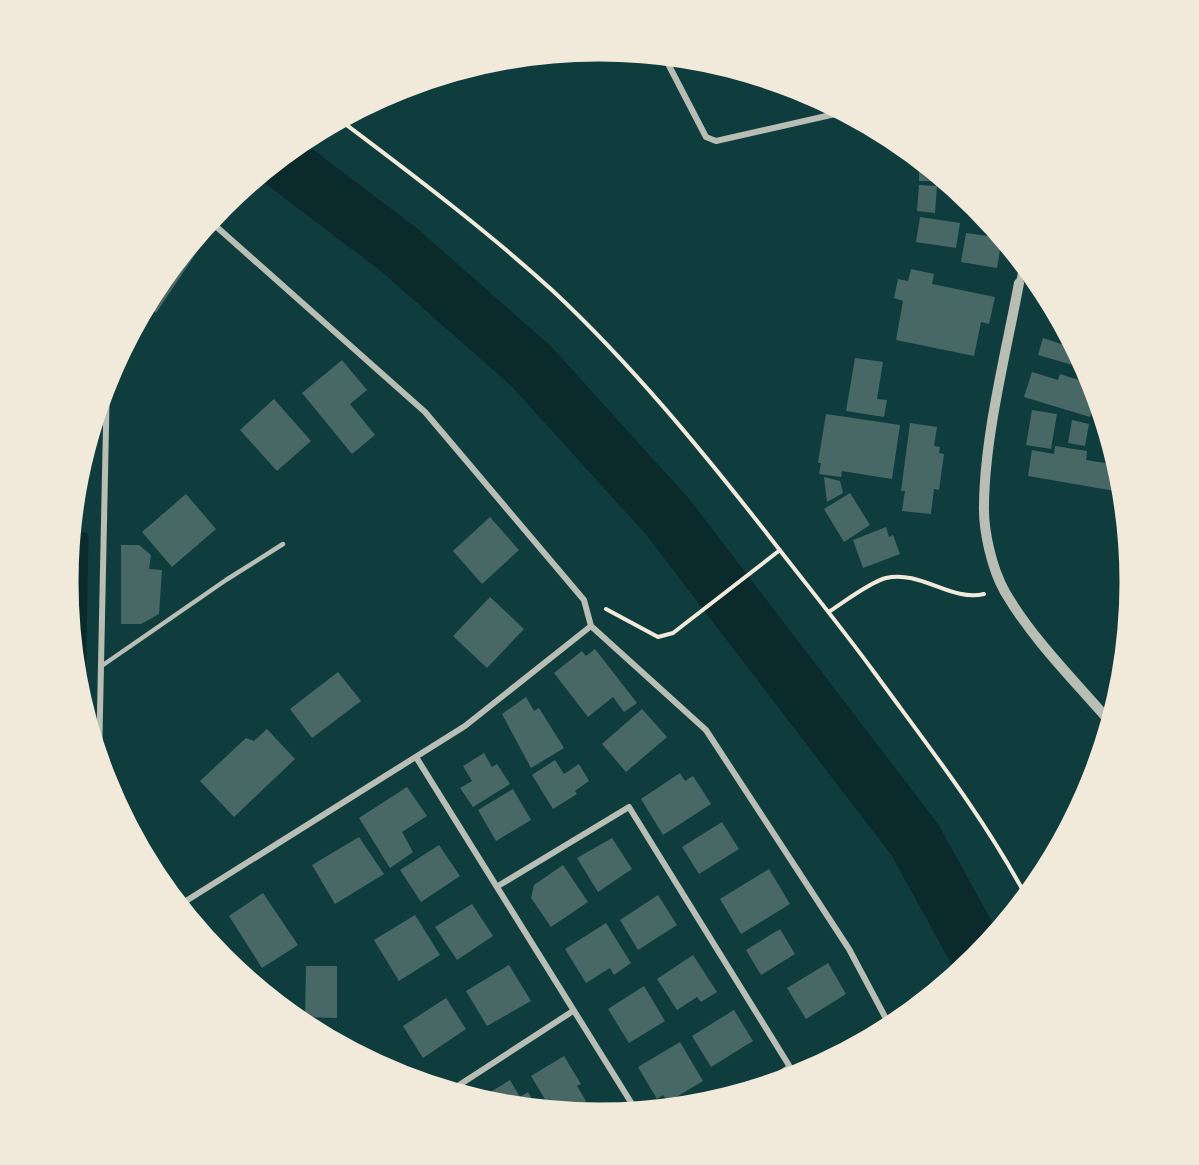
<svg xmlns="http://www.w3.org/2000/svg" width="1199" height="1165" font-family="'Titillium Web',sans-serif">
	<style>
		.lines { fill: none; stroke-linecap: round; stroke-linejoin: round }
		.stream { stroke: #0a2a2b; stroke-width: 9 }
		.river { stroke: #0a2a2b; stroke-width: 56 }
		.building { fill: #486865 }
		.path { stroke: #f1e9da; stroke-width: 4 }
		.service { stroke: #b8beb3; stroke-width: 4.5 }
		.minor { stroke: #b8beb3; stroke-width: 6 }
		.tertiary { stroke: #b8beb3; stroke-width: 10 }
		.rim { fill: none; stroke: #f1e9da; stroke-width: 3 }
	</style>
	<rect width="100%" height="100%" fill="#0f3d3e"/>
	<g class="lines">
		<path class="stream" d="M 71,536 L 84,537 L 81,699"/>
		<path class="river" d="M 279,159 L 397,248 L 531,366 L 667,516 L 915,840 L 979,956"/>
	</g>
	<path class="building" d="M 919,158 L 930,167 L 947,181 L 919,181 Z
		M 919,185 L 937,186 L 935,213 L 917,211 Z
		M 920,217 L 960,223 L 956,248 L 916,242 Z
		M 966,233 L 1002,238 L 997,268 L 961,262 Z
		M 189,247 L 197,252 L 156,313 L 146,306 L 157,286 Z
		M 911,269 L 934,274 L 932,284 L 995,297 L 989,324 L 981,322 L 974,356 L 896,340 L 903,301 L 894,298 L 898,279 L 908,281 Z
		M 1043,338 L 1076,349 L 1073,365 L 1038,355 Z
		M 855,358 L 883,362 L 877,399 L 887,400 L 884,417 L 846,411 Z
		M 342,360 L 367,390 L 350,404 L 375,435 L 352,454 L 302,393 Z
		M 1032,372 L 1058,380 L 1060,374 L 1094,385 L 1097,395 L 1090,417 L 1024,397 Z
		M 274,399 L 311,441 L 277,471 L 240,430 Z
		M 1032,410 L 1057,414 L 1051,449 L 1026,445 Z
		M 826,414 L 900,425 L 892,479 L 842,471 L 841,477 L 819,474 L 821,463 L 818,463 Z
		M 1072,420 L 1089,424 L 1085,446 L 1068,443 Z
		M 910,423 L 937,427 L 934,446 L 940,447 L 939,453 L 944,454 L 939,490 L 934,489 L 931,514 L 902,511 L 905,491 L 901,491 Z
		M 1055,446 L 1087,451 L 1086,460 L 1118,465 L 1115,491 L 1028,476 L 1032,450 L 1054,454 Z
		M 824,477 L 840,481 L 843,493 L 827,502 Z
		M 850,493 L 870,525 L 844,542 L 824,509 Z
		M 186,494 L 216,529 L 172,567 L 142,532 Z
		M 490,517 L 519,550 L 482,584 L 453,551 Z
		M 886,527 L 889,537 L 893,535 L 900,554 L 863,568 L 853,540 Z
		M 121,545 L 139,545 L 151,555 L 149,569 L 162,570 L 159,614 L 141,624 L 121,624 Z
		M 490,597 L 524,629 L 487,668 L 453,636 Z
		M 595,649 L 637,703 L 624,712 L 613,697 L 588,717 L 554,673 L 582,651 L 586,656 Z
		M 338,672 L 361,701 L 312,738 L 290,709 Z
		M 526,697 L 534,711 L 539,708 L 564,748 L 531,768 L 502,714 Z
		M 642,709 L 667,737 L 626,772 L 602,744 Z
		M 267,729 L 295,759 L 234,817 L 200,781 L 246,738 L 254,741 Z
		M 484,753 L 492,767 L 497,764 L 510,784 L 473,807 L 460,788 L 472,781 L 463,766 Z
		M 555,760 L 564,774 L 579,764 L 589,781 L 575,791 L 577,794 L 553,809 L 532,775 Z
		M 680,773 L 685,781 L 693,776 L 711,804 L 663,835 L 641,799 Z
		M 407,787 L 427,816 L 402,832 L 413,852 L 390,868 L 359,818 Z
		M 513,789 L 531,820 L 496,841 L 478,810 Z
		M 722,822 L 739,849 L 699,874 L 682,847 Z
		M 359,837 L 384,874 L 335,904 L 312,865 Z
		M 135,838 L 147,840 L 145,854 L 151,855 L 150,866 Z
		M 612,838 L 632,869 L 598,892 L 577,858 Z
		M 439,845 L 460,876 L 421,902 L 400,870 Z
		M 563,865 L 588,902 L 551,927 L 531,898 L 534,885 Z
		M 769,869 L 790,904 L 741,934 L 720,899 Z
		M 263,893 L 298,945 L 262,968 L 229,916 Z
		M 658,895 L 677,925 L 638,950 L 620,920 Z
		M 472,904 L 493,936 L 457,960 L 435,927 Z
		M 415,915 L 440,955 L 399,981 L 374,940 Z
		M 606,923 L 631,963 L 614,975 L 610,968 L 586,983 L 565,949 Z
		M 780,929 L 795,954 L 761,975 L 746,950 Z
		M 693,955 L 717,992 L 701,1002 L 697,997 L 677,1010 L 657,979 Z
		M 828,963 L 846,994 L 806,1019 L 787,988 Z
		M 509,965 L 531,1001 L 487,1026 L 466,991 Z
		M 306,966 L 337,966 L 337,1018 L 305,1017 Z
		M 644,986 L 665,1021 L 629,1043 L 608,1009 Z
		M 282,997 L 296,1019 L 295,1019 L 274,1002 Z
		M 446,998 L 466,1029 L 423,1058 L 403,1026 Z
		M 734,1010 L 753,1041 L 711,1067 L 692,1036 Z
		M 680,1042 L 703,1081 L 668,1102 L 663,1095 L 657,1099 L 638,1067 Z
		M 564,1056 L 581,1084 L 577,1086 L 586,1101 L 568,1112 L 552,1111 L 531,1076 Z
		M 510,1080 L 520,1097 L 528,1092 L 538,1109 L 483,1102 L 481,1098 Z
		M 593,1108 L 597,1115 L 584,1114 Z"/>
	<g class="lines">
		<path class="path" d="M 340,120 C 413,175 485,229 553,291 C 631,364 699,447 765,531 C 801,578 839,624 874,672 C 928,746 984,817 1027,898
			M 606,609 L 658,637 L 673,633 L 780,550
			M 830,611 C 844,602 870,582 886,578 C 921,570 951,602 984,594"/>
		<path class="service" d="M 103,665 L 226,580 L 283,544"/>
		<path class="minor" d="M 664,56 L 706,137 L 716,141 L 844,112
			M 210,221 L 425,412 L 584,600 L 591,626 L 706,730 L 849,949 L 891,1028
			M 1019,283 L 1023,262
			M 416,757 L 637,1112
			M 99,760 L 107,379
			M 498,886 L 629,807 L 790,1067 L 752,1091
			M 178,906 L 465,726 L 591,626
			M 790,1067 L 796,1077
			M 450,1091 L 573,1011"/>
		<path class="tertiary" d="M 1019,283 C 1006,353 985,434 984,504 C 983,531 992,569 1005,592 C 1033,640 1075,681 1111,723"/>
	</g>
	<path d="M0 0H1199V1165H0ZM77 582a522 522 0 1 1 1044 0a522 522 0 1 1-1044 0Z" fill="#f1e9da" fill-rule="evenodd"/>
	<path class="rim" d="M77 582a522 522 0 1 1 1044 0a522 522 0 1 1-1044 0Z"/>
</svg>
